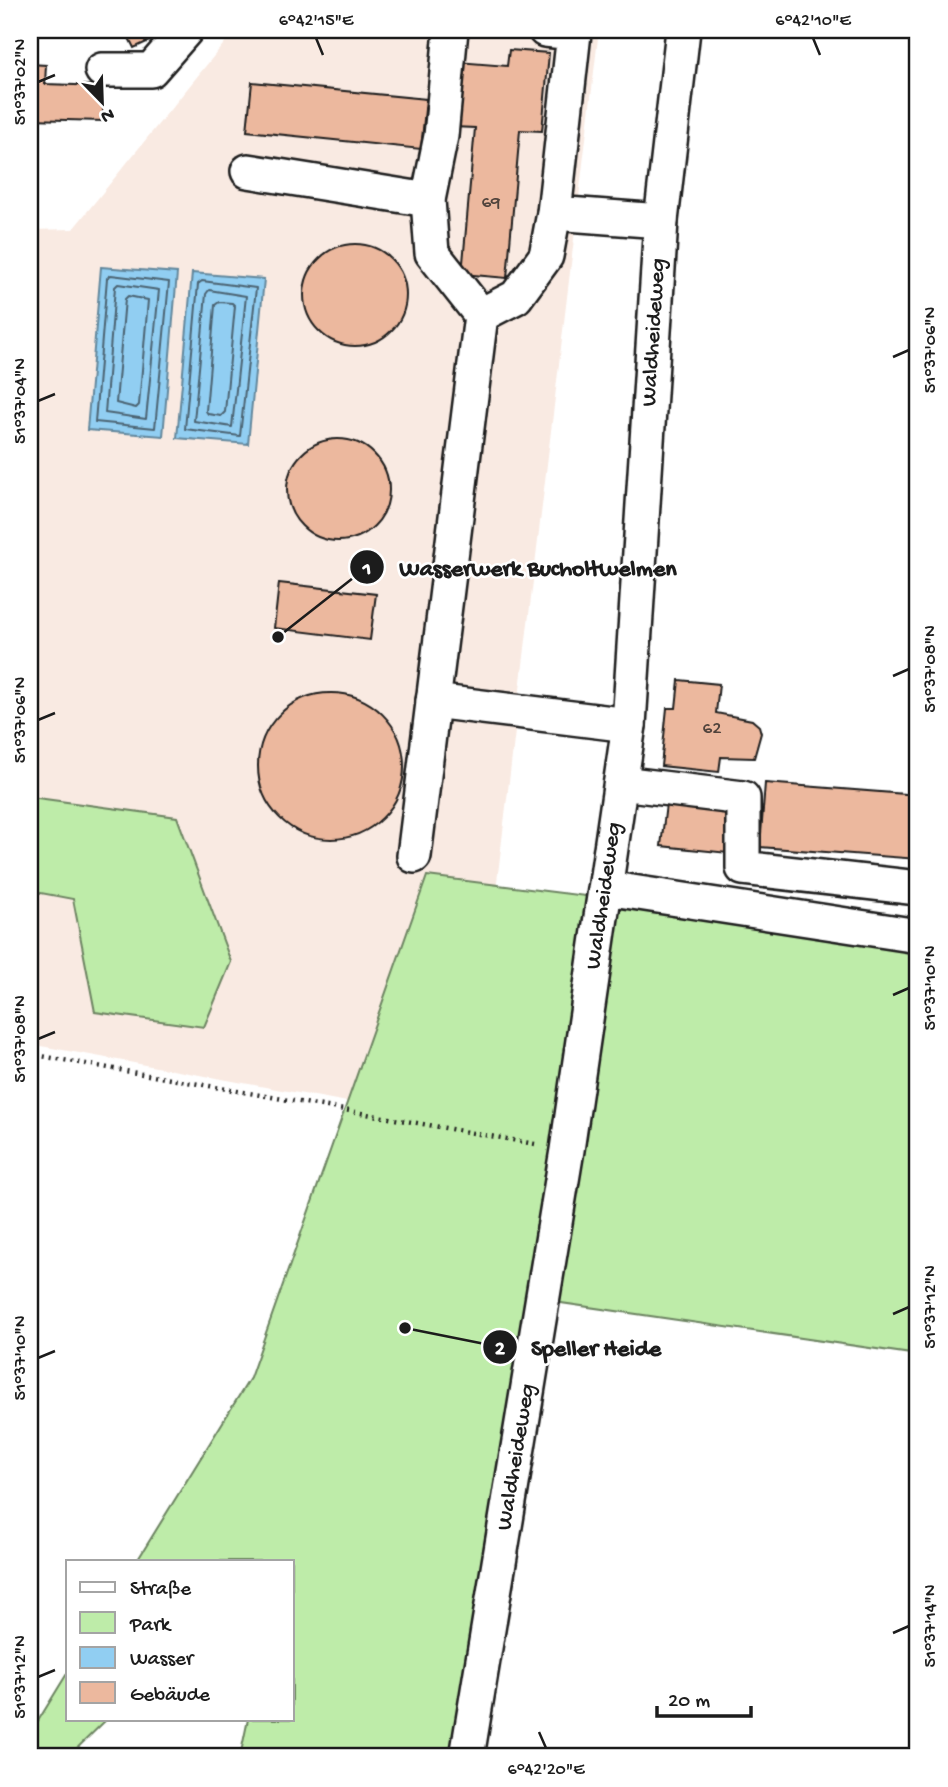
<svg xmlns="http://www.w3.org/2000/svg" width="948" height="1787" font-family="'Gochi Hand',sans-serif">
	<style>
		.built { fill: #f9eae2 }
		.green { fill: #beeca9; stroke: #6d8462; stroke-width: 2 }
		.water { fill: #91cef2; stroke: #62879c; stroke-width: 2 }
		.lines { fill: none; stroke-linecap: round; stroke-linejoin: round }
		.shore { stroke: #4b6372; stroke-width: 2 }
		.building { fill: #ecb89e; stroke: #1c1c1c; stroke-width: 2 }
		.minor-casing { stroke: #1c1c1c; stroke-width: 38 }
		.path { stroke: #1c1c1c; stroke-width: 4.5; stroke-dasharray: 2 5; stroke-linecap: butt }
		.minor { stroke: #fff; stroke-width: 33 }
		.ticks { fill: none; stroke: #1c1c1c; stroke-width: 2.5 }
		.labels { text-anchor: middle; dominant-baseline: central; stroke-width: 5; stroke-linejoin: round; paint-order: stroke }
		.number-label { font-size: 19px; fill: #50433c }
		.street-label { font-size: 23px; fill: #1c1c1c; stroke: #fff }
		.leader { fill: none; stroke: #1c1c1c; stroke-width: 2.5 }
		.callout-dot { fill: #1c1c1c; stroke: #fff; stroke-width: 2.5 }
		.mark-label { font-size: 21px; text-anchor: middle; font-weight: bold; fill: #fff }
		.callout-label { font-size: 24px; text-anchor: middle; font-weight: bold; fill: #1c1c1c; stroke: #fff; stroke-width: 5; stroke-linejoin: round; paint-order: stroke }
		.neatline { fill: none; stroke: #1c1c1c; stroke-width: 2.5 }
		.ticks-label { font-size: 18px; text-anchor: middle; fill: #1c1c1c }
	</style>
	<rect width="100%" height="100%" fill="#fff"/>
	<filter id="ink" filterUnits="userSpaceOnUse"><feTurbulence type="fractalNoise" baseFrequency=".0143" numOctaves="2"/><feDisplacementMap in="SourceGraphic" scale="14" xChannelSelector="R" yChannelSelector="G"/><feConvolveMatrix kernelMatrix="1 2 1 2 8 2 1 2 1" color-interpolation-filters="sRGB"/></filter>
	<g filter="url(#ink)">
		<path class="built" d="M 235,30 L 599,30 L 468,1124 L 30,1044 L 30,230 L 73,229 Z"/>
		<path class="green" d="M 30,797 L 177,817 L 231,962 L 204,1027 L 95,1012 L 73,899 L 30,891 Z
			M 427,876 L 918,938 L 918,1355 L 547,1301 L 477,1757 L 240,1757 L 248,1719 L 292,1719 L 292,1561 L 137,1561 L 250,1378 Z
			M 68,1672 L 68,1719 L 107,1719 L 68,1757 L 30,1757 L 30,1734 Z"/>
		<path class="water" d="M 101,267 L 177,273 L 163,436 L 87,430 Z
			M 192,273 L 264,279 L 248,444 L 177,438 Z"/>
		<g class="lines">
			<path class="shore" d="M 111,275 L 169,282 L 155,428 L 95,422 L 107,278 Z
				M 202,281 L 256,288 L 240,436 L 185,429 L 198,284 Z
				M 118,284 L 159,290 L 146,419 L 105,413 L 115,287 Z
				M 209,290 L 246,296 L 232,427 L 194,421 L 206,294 Z
				M 128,296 L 148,300 L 139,405 L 136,408 L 116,403 L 125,299 Z
				M 219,302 L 232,303 L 235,306 L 225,412 L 221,416 L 208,414 L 206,411 L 215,305 Z"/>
		</g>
		<path class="building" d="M 125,30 L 173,30 L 134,48 Z
			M 509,50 L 549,53 L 542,131 L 520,130 L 507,278 L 462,274 L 475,128 L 453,127 L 458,62 L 507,66 Z
			M 30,64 L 46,65 L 45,84 L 104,86 L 103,121 L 30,119 Z
			M 252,82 L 426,99 L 421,149 L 247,131 Z
			M304 295a51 51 0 1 1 102 0a51 51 0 1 1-102 0Z
			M287 490a51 51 0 1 1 102 0a51 51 0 1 1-102 0Z
			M 279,583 L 376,594 L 370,640 L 274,628 Z
			M 679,680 L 719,684 L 716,713 L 752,720 L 759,726 L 761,733 L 754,758 L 721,757 L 719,772 L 661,766 L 667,708 L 676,708 Z
			M258 766a73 73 0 1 1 146 0a73 73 0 1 1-146 0Z
			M 765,783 L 918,795 L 918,859 L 760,847 Z
			M 666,804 L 733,812 L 728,853 L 661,846 Z"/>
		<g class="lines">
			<defs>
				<g id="minor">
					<path d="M 545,30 L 574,33 L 554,213 L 661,221"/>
					<path d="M 102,70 L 151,70 L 186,30"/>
					<path d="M 248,171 L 428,200"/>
					<path d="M 481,315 L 516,297 L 546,256 L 554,213"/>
					<path d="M 433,701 L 629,725"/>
					<path d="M 621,783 L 743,798 L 743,868 L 918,888"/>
					<path d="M 414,856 L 481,315 L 432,253 L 428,200 L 441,136 L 451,30"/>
					<path d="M 606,888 L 918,936"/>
					<path id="s1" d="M 467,1757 L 567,1150 L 629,725 L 661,221 L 683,30"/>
				</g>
			</defs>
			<use href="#minor" class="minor-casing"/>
			<path class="path" d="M 30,1054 L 535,1144"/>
			<use href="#minor" class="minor"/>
		</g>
	</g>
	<path class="ticks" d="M 316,38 L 323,55M 813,38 L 820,55M 38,82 L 55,75M 893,357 L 909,350M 38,401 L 55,394M 893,676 L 909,669M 38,720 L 55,713M 893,995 L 909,988M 38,1039 L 55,1032M 893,1314 L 909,1307M 38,1358 L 55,1351M 893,1633 L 909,1626M 38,1677 L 55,1670M 539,1732 L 546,1748"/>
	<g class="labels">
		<g class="number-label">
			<text x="491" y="203">69</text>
			<text x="712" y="729">62</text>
		</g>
		<g class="street-label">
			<text stroke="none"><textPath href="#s1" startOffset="1438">Waldheideweg</textPath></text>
			<text stroke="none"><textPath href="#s1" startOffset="872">Waldheideweg</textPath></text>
			<text stroke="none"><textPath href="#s1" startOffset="304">Waldheideweg</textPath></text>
		</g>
	</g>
	<path class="leader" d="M278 637L367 567M405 1328L500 1347"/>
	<g class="callout-dot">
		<circle cx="278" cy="637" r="7"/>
		<circle cx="405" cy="1328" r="7"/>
		<circle cx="367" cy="567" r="18"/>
		<circle cx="500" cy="1347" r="18"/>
	</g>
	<g class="mark-label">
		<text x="367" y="574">1</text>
		<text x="500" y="1354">2</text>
	</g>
	<g class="callout-label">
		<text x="538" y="575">Wasserwerk Bucholtwelmen</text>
		<text x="596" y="1355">Speller Heide</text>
	</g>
	<rect width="948" height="1787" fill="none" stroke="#fff" stroke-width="77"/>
	<rect x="66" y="1560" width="228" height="161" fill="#ffffff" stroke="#a4a4a4" stroke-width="2"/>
	<rect x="80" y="1582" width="35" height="10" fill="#ffffff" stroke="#a4a4a4" stroke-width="2"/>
	<text x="130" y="1594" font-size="21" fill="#1c1c1c">Straße</text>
	<rect x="80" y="1612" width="35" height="21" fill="#beeca9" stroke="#a4a4a4" stroke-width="2"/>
	<text x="130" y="1630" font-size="21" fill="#1c1c1c">Park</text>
	<rect x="80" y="1647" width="35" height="21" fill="#91cef2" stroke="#a4a4a4" stroke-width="2"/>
	<text x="130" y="1664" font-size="21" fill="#1c1c1c">Wasser</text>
	<rect x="80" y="1682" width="35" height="21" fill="#ecb89e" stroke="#a4a4a4" stroke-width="2"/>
	<text x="130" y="1700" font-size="21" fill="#1c1c1c">Gebäude</text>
	<g transform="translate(102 102) rotate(157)" stroke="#ffffff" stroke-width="5" paint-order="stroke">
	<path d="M0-5L12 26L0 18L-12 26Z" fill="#1c1c1c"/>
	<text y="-10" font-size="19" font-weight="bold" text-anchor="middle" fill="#1c1c1c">N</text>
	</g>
	<path d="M657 1706v10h94v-10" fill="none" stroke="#1c1c1c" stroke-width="3.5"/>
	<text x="668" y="1706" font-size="21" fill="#1c1c1c" stroke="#ffffff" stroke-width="5" paint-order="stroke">20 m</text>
	<rect x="38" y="38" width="871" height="1710" class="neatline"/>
	<g class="ticks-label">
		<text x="316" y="25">6°42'15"E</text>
		<text x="813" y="25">6°42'10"E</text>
		<text transform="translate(19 82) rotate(-90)" y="6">51°37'02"N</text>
		<text transform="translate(929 350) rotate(-90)" y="6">51°37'06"N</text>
		<text transform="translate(19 401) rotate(-90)" y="6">51°37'04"N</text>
		<text transform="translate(929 669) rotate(-90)" y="6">51°37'08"N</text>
		<text transform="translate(19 720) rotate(-90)" y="6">51°37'06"N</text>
		<text transform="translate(929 988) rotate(-90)" y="6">51°37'10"N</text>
		<text transform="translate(19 1039) rotate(-90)" y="6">51°37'08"N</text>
		<text transform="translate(929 1307) rotate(-90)" y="6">51°37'12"N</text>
		<text transform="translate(19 1358) rotate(-90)" y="6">51°37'10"N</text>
		<text transform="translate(929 1626) rotate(-90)" y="6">51°37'14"N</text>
		<text transform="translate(19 1677) rotate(-90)" y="6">51°37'12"N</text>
		<text x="546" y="1774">6°42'20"E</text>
	</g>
</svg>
